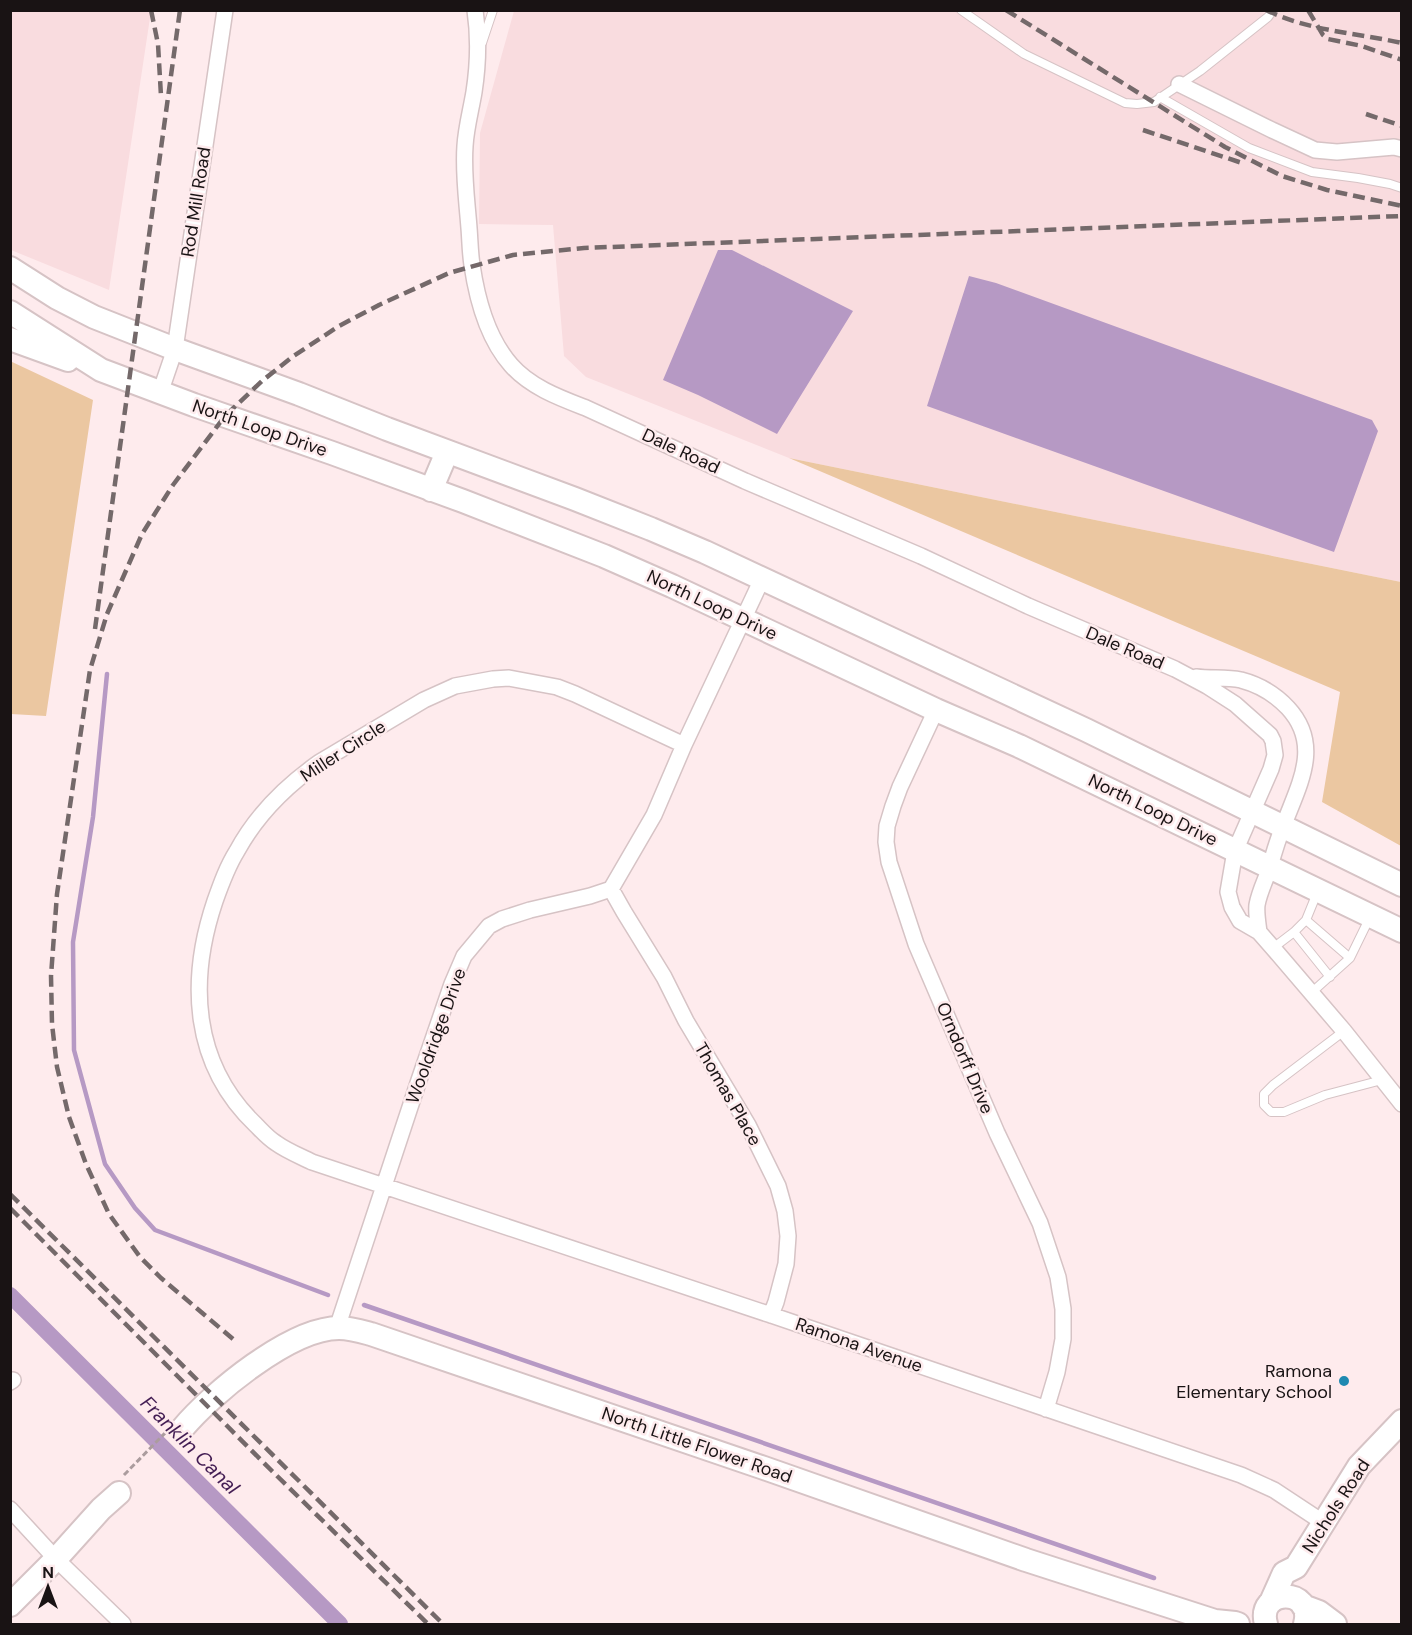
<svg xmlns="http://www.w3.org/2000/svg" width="1412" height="1635" font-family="'DM Sans',sans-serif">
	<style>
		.built { fill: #f9dcdf }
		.green { fill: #ebc7a1 }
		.water { fill: #b699c4 }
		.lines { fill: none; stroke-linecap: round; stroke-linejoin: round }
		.stream { stroke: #b699c4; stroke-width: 4.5 }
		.canal { stroke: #b699c4; stroke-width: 16 }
		.lane-casing { stroke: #d6c3c5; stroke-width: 10 }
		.street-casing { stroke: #d6c3c5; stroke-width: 18 }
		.secondary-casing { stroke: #d6c3c5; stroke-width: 26 }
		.path { stroke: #ab9c9e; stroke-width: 3; stroke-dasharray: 6 3; stroke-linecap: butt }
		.lane { stroke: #fff; stroke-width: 8 }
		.street { stroke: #fff; stroke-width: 15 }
		.secondary { stroke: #fff; stroke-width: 22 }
		.rail { stroke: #74696a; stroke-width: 4.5; stroke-dasharray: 12 6; stroke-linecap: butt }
		.poi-dot { fill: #1f89b1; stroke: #feebed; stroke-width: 2 }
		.labels { text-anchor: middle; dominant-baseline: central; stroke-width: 5; stroke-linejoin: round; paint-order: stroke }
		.street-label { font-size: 18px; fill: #191314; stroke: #feebed }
		.poi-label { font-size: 18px; fill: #191314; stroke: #feebed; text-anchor: end }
		.water-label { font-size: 20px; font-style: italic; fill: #431d53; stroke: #feebed }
	</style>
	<rect width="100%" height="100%" fill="#feebed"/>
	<path class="built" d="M 10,11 L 151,11 L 109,290 L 11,250 Z
		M 514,11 L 1401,11 L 1401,582 L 789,458 L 586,377 L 564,356 L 553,225 L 479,224 L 480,133 Z"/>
	<path class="green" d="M 10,361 L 93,400 L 46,716 L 11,714 Z
		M 789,458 L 1401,582 L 1401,846 L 1322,802 L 1340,692 Z"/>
	<path class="water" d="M 718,250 L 732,250 L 853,311 L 777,434 L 698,395 L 663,380 Z
		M 969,276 L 996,283 L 1372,420 L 1378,431 L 1334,552 L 927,406 Z"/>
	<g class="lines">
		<path class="stream" d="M 107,674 L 93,817 L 73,942 L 74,1050 L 105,1164 L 135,1208 L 155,1230 L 328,1295
			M 364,1305 L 1154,1578"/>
		<path class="canal" d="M 10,1295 L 340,1624"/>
		<defs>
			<path id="lane" d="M 961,10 L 1024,54 L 1125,103 L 1137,104 L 1154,102 L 1200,71 L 1268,17 L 1273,10
				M 482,43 L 493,10
				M 1160,97 L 1249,148 L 1312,172 L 1358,178 L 1390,184 L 1402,188
				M 1306,920 L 1350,958
				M 1294,932 L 1330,977
				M 1273,948 L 1294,932 L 1306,920 L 1317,893
				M 1311,993 L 1350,958 L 1370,917
				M 1344,1031 L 1273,1085 L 1264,1094 L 1264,1105 L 1271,1112 L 1284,1112 L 1325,1095 L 1382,1080"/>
			<path id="street" d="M 475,10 C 479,37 478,66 474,92 C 471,110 466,128 465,146 C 463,174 467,201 469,228 C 470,240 470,252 472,265 C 477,299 488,339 511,365 C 530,387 560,398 586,408 L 745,481 L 921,556 L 1028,606 L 1175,669 L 1207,686 L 1235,704 L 1270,735 L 1273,741 L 1275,755 L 1271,769 L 1235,851 L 1228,892 L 1232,907 L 1240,921 L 1259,932 L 1273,948 L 1344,1031 L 1402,1104
				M 1179,84 L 1272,130 L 1315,150 L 1337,152 L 1394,147 L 1402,149
				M 160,393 L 175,349 L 225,10
				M 1196,677 C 1211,679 1226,677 1241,680 C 1260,685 1275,694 1288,708 C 1323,746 1298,786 1283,827 C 1277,841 1273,856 1269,870 C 1265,881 1259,893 1257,905 C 1256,913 1258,924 1259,932
				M 936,710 L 900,787 L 893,806 L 887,826 L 886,842 L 889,862 L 916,944 L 997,1133 L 1040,1223 L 1058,1277 L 1063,1309 L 1063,1339 L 1057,1372 L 1046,1409
				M 684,745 L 575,694 L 557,687 L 509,678 L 493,679 L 455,686 L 424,700 L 320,762 C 287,785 256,816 237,851 C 227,867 221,884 215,901 C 188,981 192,1064 256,1125 C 262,1131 268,1138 276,1143 C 287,1151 300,1156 312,1162 L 771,1315 L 1241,1475 L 1274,1490 L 1324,1523
				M 611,889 L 624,912 L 664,977 L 686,1021 L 748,1125 L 778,1186 L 785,1211 L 788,1236 L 786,1264 L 776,1302 L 771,1315
				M 337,1328 L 419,1080 L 452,984 L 464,956 L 489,926 L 502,919 L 530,910 L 590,896 L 611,889 L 654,815 L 684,745 L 762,579
				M 10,1382 L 13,1380
				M 10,1509 L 56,1559 L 123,1624"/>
			<path id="secondary" d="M 10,268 L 57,298 L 94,317 L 175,349 L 299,394 L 387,429 L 575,499 L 651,529 L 705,552 L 1086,730 L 1402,885
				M 10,312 L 101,370 L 194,405 L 332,453 L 463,501 L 604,556 L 672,586 L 936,710 L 1019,746 L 1402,931
				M 10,339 L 68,360
				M 431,490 L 447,452
				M 182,1429 C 212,1393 291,1328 339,1328 C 350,1328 360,1331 371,1334 L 764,1468 L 1026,1560 L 1215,1621 L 1235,1623 L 1238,1624
				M 1271,1602 L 1284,1573 L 1296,1567 L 1359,1466 L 1402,1421
				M 10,1605 L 56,1559 L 101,1509 L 119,1493
				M 1303,1606 L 1319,1612 L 1335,1624
				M 1266,1624 C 1256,1588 1315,1587 1305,1624"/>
		</defs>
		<use href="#lane" class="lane-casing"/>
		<use href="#street" class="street-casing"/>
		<use href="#secondary" class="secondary-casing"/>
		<path class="path" d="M 124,1475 L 166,1432"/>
		<use href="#lane" class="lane"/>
		<use href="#street" class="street"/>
		<use href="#secondary" class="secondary"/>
		<path class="rail" d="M 151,10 L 158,44 L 161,96
			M 1006,10 L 1225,147 L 1282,176 L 1327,190 L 1402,206
			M 1266,10 C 1309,31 1356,33 1402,43
			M 1308,10 L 1323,35 L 1328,39 L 1362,46 L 1402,60
			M 1366,114 L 1402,126
			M 1143,130 L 1245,164
			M 95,629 L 180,10
			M 10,1194 L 443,1624
			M 10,1208 L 272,1471 L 428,1624
			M 233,1339 L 161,1278 L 140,1257 L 109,1214 L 86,1164 L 69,1117 L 57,1067 L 52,1024 L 51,976 L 57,894 L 90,670 L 107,614 L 142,534 L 173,485 L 225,416 L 262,381 L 292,357 L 339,326 L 379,305 L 449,273 L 513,255 L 584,248 L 1402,216"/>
	</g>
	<circle class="poi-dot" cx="1344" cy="1381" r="6"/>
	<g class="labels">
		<g class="street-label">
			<text transform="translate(196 202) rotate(-81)">Rod Mill Road</text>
			<text transform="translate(260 428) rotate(19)">North Loop Drive</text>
			<text transform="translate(681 451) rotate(25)">Dale Road</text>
			<text transform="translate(712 605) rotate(25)">North Loop Drive</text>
			<text transform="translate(1125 648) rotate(23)">Dale Road</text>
			<text transform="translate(343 751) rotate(-33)">Miller Circle</text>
			<text transform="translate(1153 810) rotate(26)">North Loop Drive</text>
			<text transform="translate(436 1036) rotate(-70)">Wooldridge Drive</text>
			<text transform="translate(965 1058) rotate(67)">Orndorff Drive</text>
			<text transform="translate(728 1094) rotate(60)">Thomas Place</text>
			<text transform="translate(859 1345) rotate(19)">Ramona Avenue</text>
			<text transform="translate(697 1445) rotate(19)">North Little Flower Road</text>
			<text transform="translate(1336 1506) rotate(-57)">Nichols Road</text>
		</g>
		<g class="poi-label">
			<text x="1332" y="1371">Ramona<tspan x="1332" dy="21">Elementary School</tspan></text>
		</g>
		<g class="water-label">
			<text transform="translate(190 1445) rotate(45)">Franklin Canal</text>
		</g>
	</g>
	<rect width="1412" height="1635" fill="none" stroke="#191314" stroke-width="24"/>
	<g transform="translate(48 1587)" stroke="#feebed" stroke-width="4.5" paint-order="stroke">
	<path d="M0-4.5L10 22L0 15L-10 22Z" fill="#191314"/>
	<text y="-9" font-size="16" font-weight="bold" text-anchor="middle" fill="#191314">N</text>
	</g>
</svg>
